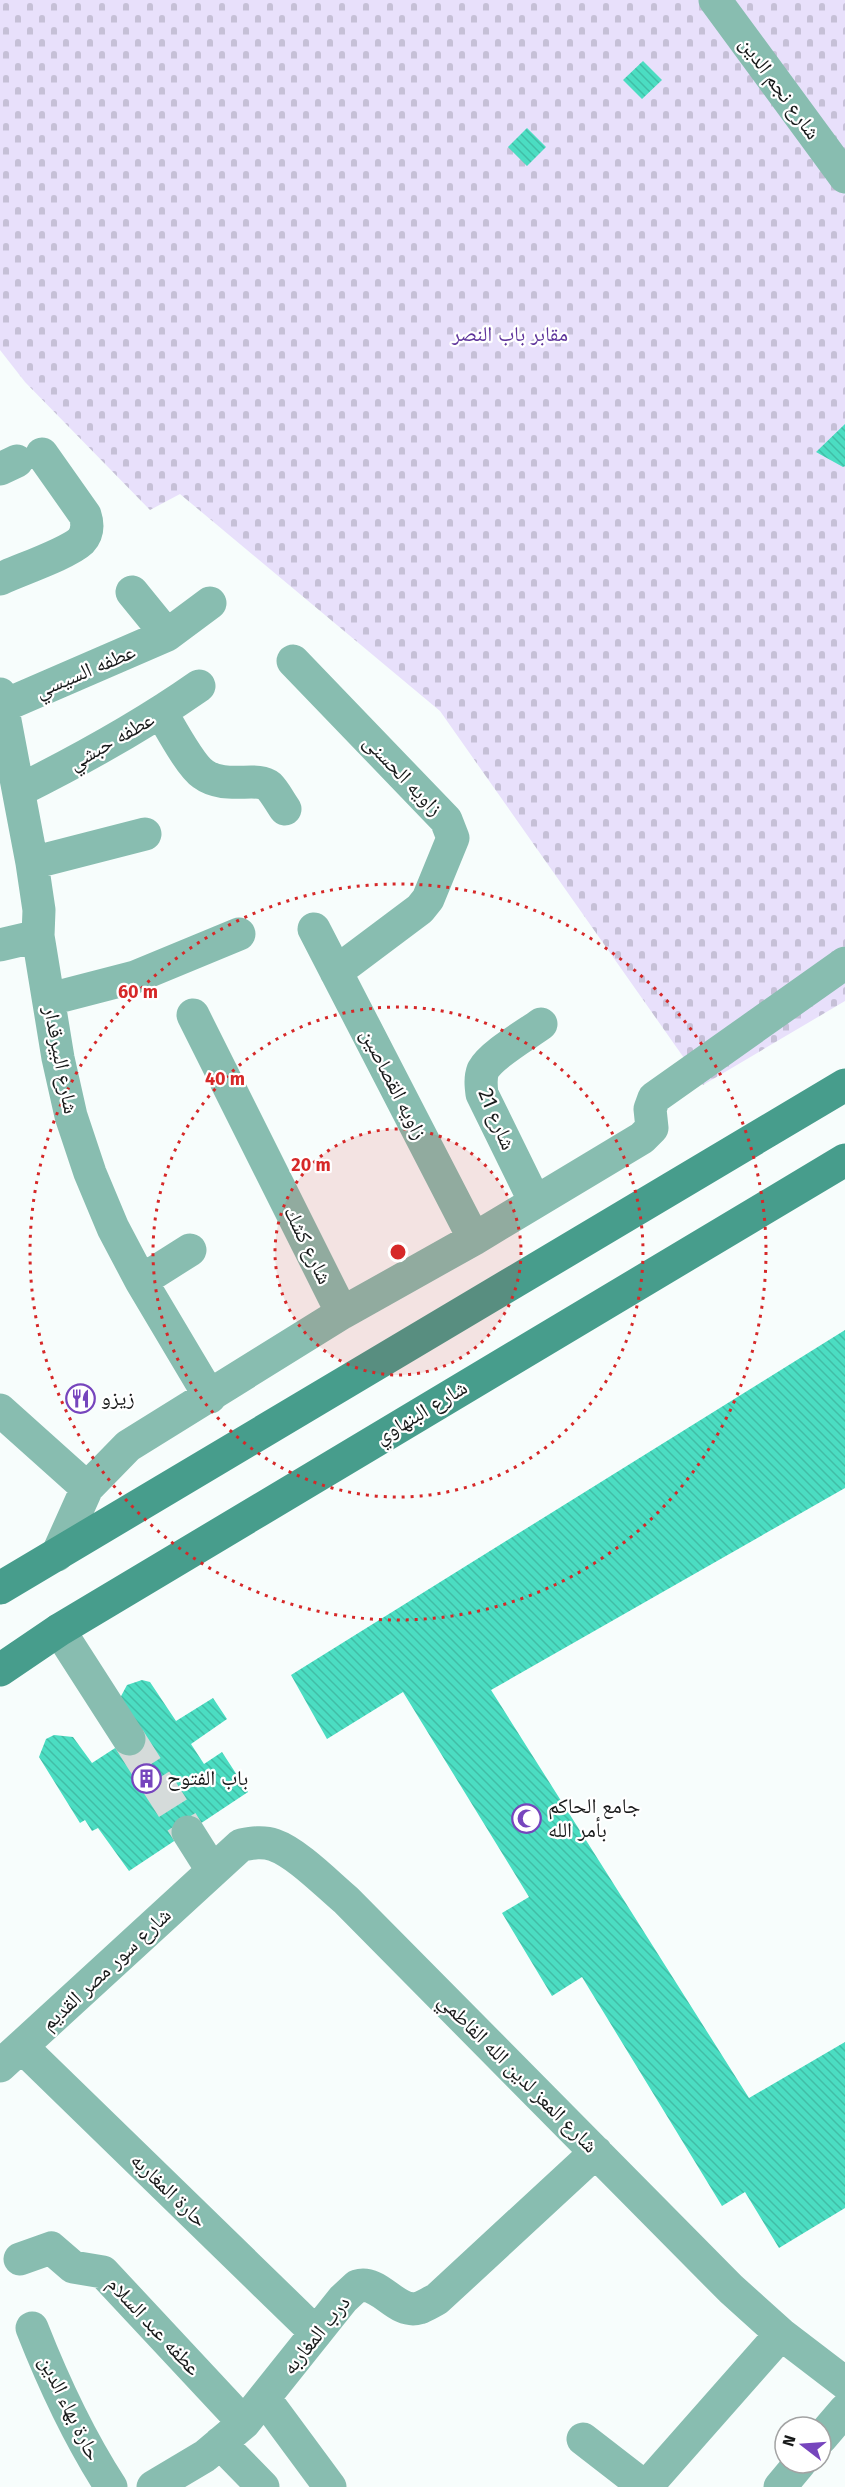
<svg xmlns="http://www.w3.org/2000/svg" width="845" height="2487" font-family="'Fira Sans','Noto Naskh Arabic',sans-serif">
	<style>
		.cemetery { fill: url(#cemetery-stones) }
		.building { fill: url(#building-back-hatch) }
		.lines { fill: none; stroke-linecap: round; stroke-linejoin: round }
		.minor-tunnel { stroke: #d5dbda; stroke-width: 33; stroke-dasharray: 33 16; stroke-linecap: butt }
		.minor { stroke: #88bdb0; stroke-width: 33 }
		.secondary { stroke: #479d8c; stroke-width: 33 }
		.ring { fill: none; stroke: #d62828; stroke-width: 3; stroke-dasharray: 3 6 }
		.labels { text-anchor: middle; dominant-baseline: central; stroke-width: 4.5; stroke-linejoin: round; paint-order: stroke }
		.street-label { font-size: 21px; fill: #171919; stroke: #fff }
		.park-label { font-size: 21px; fill: #5f359b; stroke: #fff }
		.poi-label { font-size: 21px; fill: #171919; stroke: #fff; text-anchor: start }
		.centre { fill: #d62828; stroke: #fff; stroke-width: 3 }
		.ring-label { font-size: 18px; text-anchor: middle; font-weight: bold; fill: #d62828; stroke: #fff; stroke-width: 4.5; stroke-linejoin: round; paint-order: stroke }
	</style>
	<defs>
		<pattern id="cemetery-stones" width="16" height="16" patternUnits="userSpaceOnUse" patternTransform="scale(1.5)"><rect width="16" height="16" fill="#e8e0fb"/><path d="M2 7V4a2 2 0 0 1 4 0v3zM10 15v-3a2 2 0 0 1 4 0v3z" fill="#c6c0d7"/></pattern>
		<pattern id="building-back-hatch" width="6" height="6" patternUnits="userSpaceOnUse" patternTransform="scale(1.5)"><rect width="6" height="6" fill="#4bddc2"/><path d="M-1 5l2 2M0 0l6 6M5-1l2 2" fill="none" stroke="#41bda6"/></pattern>
	</defs>
	<rect width="100%" height="100%" fill="#f7fdfc"/>
	<path class="cemetery" d="M 0,0 L 845,0 L 845,1001 L 703,1085 L 440,711 L 180,494 L 150,510 L 25,382 L 0,350 Z"/>
	<path class="building" d="M 643,61 L 662,80 L 642,99 L 623,80 Z
		M 527,128 L 546,147 L 527,166 L 508,147 Z
		M 845,424 L 845,466 L 843,467 L 816,452 Z
		M 845,1330 L 845,1488 L 491,1690 L 749,2098 L 845,2042 L 845,2208 L 779,2248 L 745,2192 L 722,2206 L 582,1977 L 552,1996 L 502,1913 L 529,1897 L 403,1692 L 327,1739 L 291,1675 Z
		M 142,1680 L 150,1682 L 176,1721 L 213,1698 L 227,1719 L 191,1744 L 204,1764 L 222,1752 L 248,1792 L 129,1871 L 98,1828 L 92,1831 L 85,1820 L 80,1823 L 39,1757 L 46,1739 L 54,1735 L 73,1737 L 92,1763 L 129,1739 L 119,1700 L 127,1685 Z"/>
	<g class="lines">
		<path class="minor-tunnel" d="M 129,1739 L 188,1832"/>
		<path class="minor" d="M 715,0 L 845,177
			M 0,469 L 17,461
			M 0,579 C 19,570 67,554 81,541 C 88,533 88,524 85,515 L 42,454
			M 132,592 L 167,635
			M 293,661 L 446,820 L 453,838 L 428,899 L 420,909 L 336,972
			M 0,694 L 32,863 L 39,910 L 38,936 L 58,1058 L 71,1116 L 90,1173 L 113,1228 L 141,1281 L 210,1397
			M 3,706 L 167,635 L 210,603
			M 161,712 C 170,727 190,765 203,774 C 224,790 258,776 269,786 C 275,792 280,802 285,809
			M 20,790 C 82,759 142,726 199,686
			M 32,863 L 145,834
			M 314,929 L 474,1239
			M 0,945 L 38,936
			M 50,999 L 135,977 L 239,934
			M 193,1015 L 342,1313
			M 535,1202 L 482,1094 C 481,1086 480,1078 483,1070 C 492,1054 526,1035 541,1024
			M 141,1281 L 190,1250
			M 0,1410 L 87,1488
			M 57,1555 L 87,1488 L 128,1446 L 342,1313 L 474,1239 L 642,1138 L 652,1128 L 650,1109 L 654,1098 L 845,963
			M 59,1630 L 129,1739
			M 188,1832 L 212,1870
			M 22,2047 L 316,2333
			M 0,2066 L 241,1845 C 252,1843 263,1841 274,1845 C 297,1853 327,1884 346,1900 L 731,2289 L 781,2334 L 845,2383
			M 20,2259 L 51,2248 L 73,2267 L 103,2272 L 244,2423
			M 32,2328 C 54,2384 78,2436 111,2487
			M 265,2399 L 330,2487
			M 821,2438 L 845,2410
			M 583,2439 L 645,2487
			M 220,2443 L 263,2487
			M 153,2487 L 205,2456 L 244,2423 L 343,2299 L 357,2286 C 380,2279 396,2315 419,2308 C 425,2306 431,2302 437,2299 L 596,2152
			M 646,2487 L 781,2334
			M 780,2487 L 800,2463"/>
		<path class="secondary" d="M 0,1588 L 845,1085
			M 0,1670 L 59,1630 L 845,1160"/>
	</g>
	<circle cx="398" cy="1252" r="123" fill="#d62828" fill-opacity=".12"/>
	<g class="ring">
		<circle cx="398" cy="1252" r="123"/>
		<circle cx="398" cy="1252" r="245"/>
		<circle cx="398" cy="1252" r="368"/>
	</g>
	<defs>
		<symbol id="restaurant-ring" viewBox="-11 -11 22 22"><circle r="9.5" fill="#fff" stroke="#7645bd" stroke-width="1.5"/><path d="M-5-6h1v4h1v-4h1v4h1v-4h1v5L-1.5 .5V6h-2V.5L-5-1ZM5-6V6H3V1.5H1.5Q1.5-4 5-6Z" fill="#7645bd"/></symbol>
		<symbol id="building-ring" viewBox="-11 -11 22 22"><circle r="9.5" fill="#fff" stroke="#7645bd" stroke-width="1.5"/><path d="M-4-6H4V6H1V3H-1V6H-4ZM-2.5-4.3h1.7v1.8h-1.7ZM.8-4.3h1.7v1.8H.8ZM-2.5-1h1.7V.8h-1.7ZM.8-1h1.7V.8H.8Z" fill="#7645bd"/></symbol>
		<symbol id="mosque-ring" viewBox="-11 -11 22 22"><circle r="9.5" fill="#fff" stroke="#7645bd" stroke-width="1.5"/><path d="M3.5-4.9A6 6 0 1 0 3.5 4.9A5 5 0 1 1 3.5-4.9Z" fill="#7645bd"/></symbol>
	</defs>
	<g fill-rule="evenodd">
		<use href="#restaurant-ring" x="64" y="1382" width="33" height="33"/>
		<use href="#building-ring" x="130" y="1762" width="33" height="33"/>
		<use href="#mosque-ring" x="510" y="1802" width="33" height="33"/>
	</g>
	<g class="labels">
		<g class="street-label">
			<text transform="translate(780 88) rotate(54)">شارع نجم الدين</text>
			<text transform="translate(85 671) rotate(-23)">عطفه السيسي</text>
			<text transform="translate(111 741) rotate(-30)">عطفه حبشي</text>
			<text transform="translate(403 775) rotate(46)">زاويه الحسنى</text>
			<text transform="translate(61 1060) rotate(79)">شارع البيرقدار</text>
			<text transform="translate(394 1084) rotate(63)">زاويه القصاصين</text>
			<text transform="translate(497 1119) rotate(67)">شارع 21</text>
			<text transform="translate(308 1245) rotate(64)">شارع كشك</text>
			<text transform="translate(421 1412) rotate(-31)">شارع البنهاوي</text>
			<text transform="translate(106 1969) rotate(-43)">شارع سور مصر القديم</text>
			<text transform="translate(518 2073) rotate(45)">شارع المعز لدين الله الفاطمي</text>
			<text transform="translate(169 2190) rotate(44)">حارة المغاربه</text>
			<text transform="translate(154 2326) rotate(47)">عطفه عبد السلام</text>
			<text transform="translate(316 2335) rotate(-51)">درب المغاربه</text>
			<text transform="translate(70 2408) rotate(64)">حارة بهاء الدين</text>
		</g>
		<g class="park-label">
			<text x="510" y="334">مقابر باب النصر</text>
		</g>
		<g class="poi-label">
			<text x="101" y="1398">زيزو</text>
			<text x="167" y="1778">باب الفتوح</text>
			<text x="548" y="1806">جامع الحاكم<tspan x="548" dy="24">بأمر الله</tspan></text>
		</g>
	</g>
	<circle cx="398" cy="1252" r="9" class="centre"/>
	<g class="ring-label">
		<text x="138" y="998">60 m</text>
		<text x="225" y="1085">40 m</text>
		<text x="311" y="1171">20 m</text>
	</g>
	<g transform="translate(803 2445) rotate(287)"><circle r="28" fill="#ffffff" stroke="#a2a3a3" stroke-width="1.5"/>
	<path d="M0-4.5L10 22L0 15L-10 22Z" fill="#7645bd"/>
	<text y="-9" font-size="16" font-weight="bold" text-anchor="middle" fill="#171919">N</text>
	</g>
</svg>
